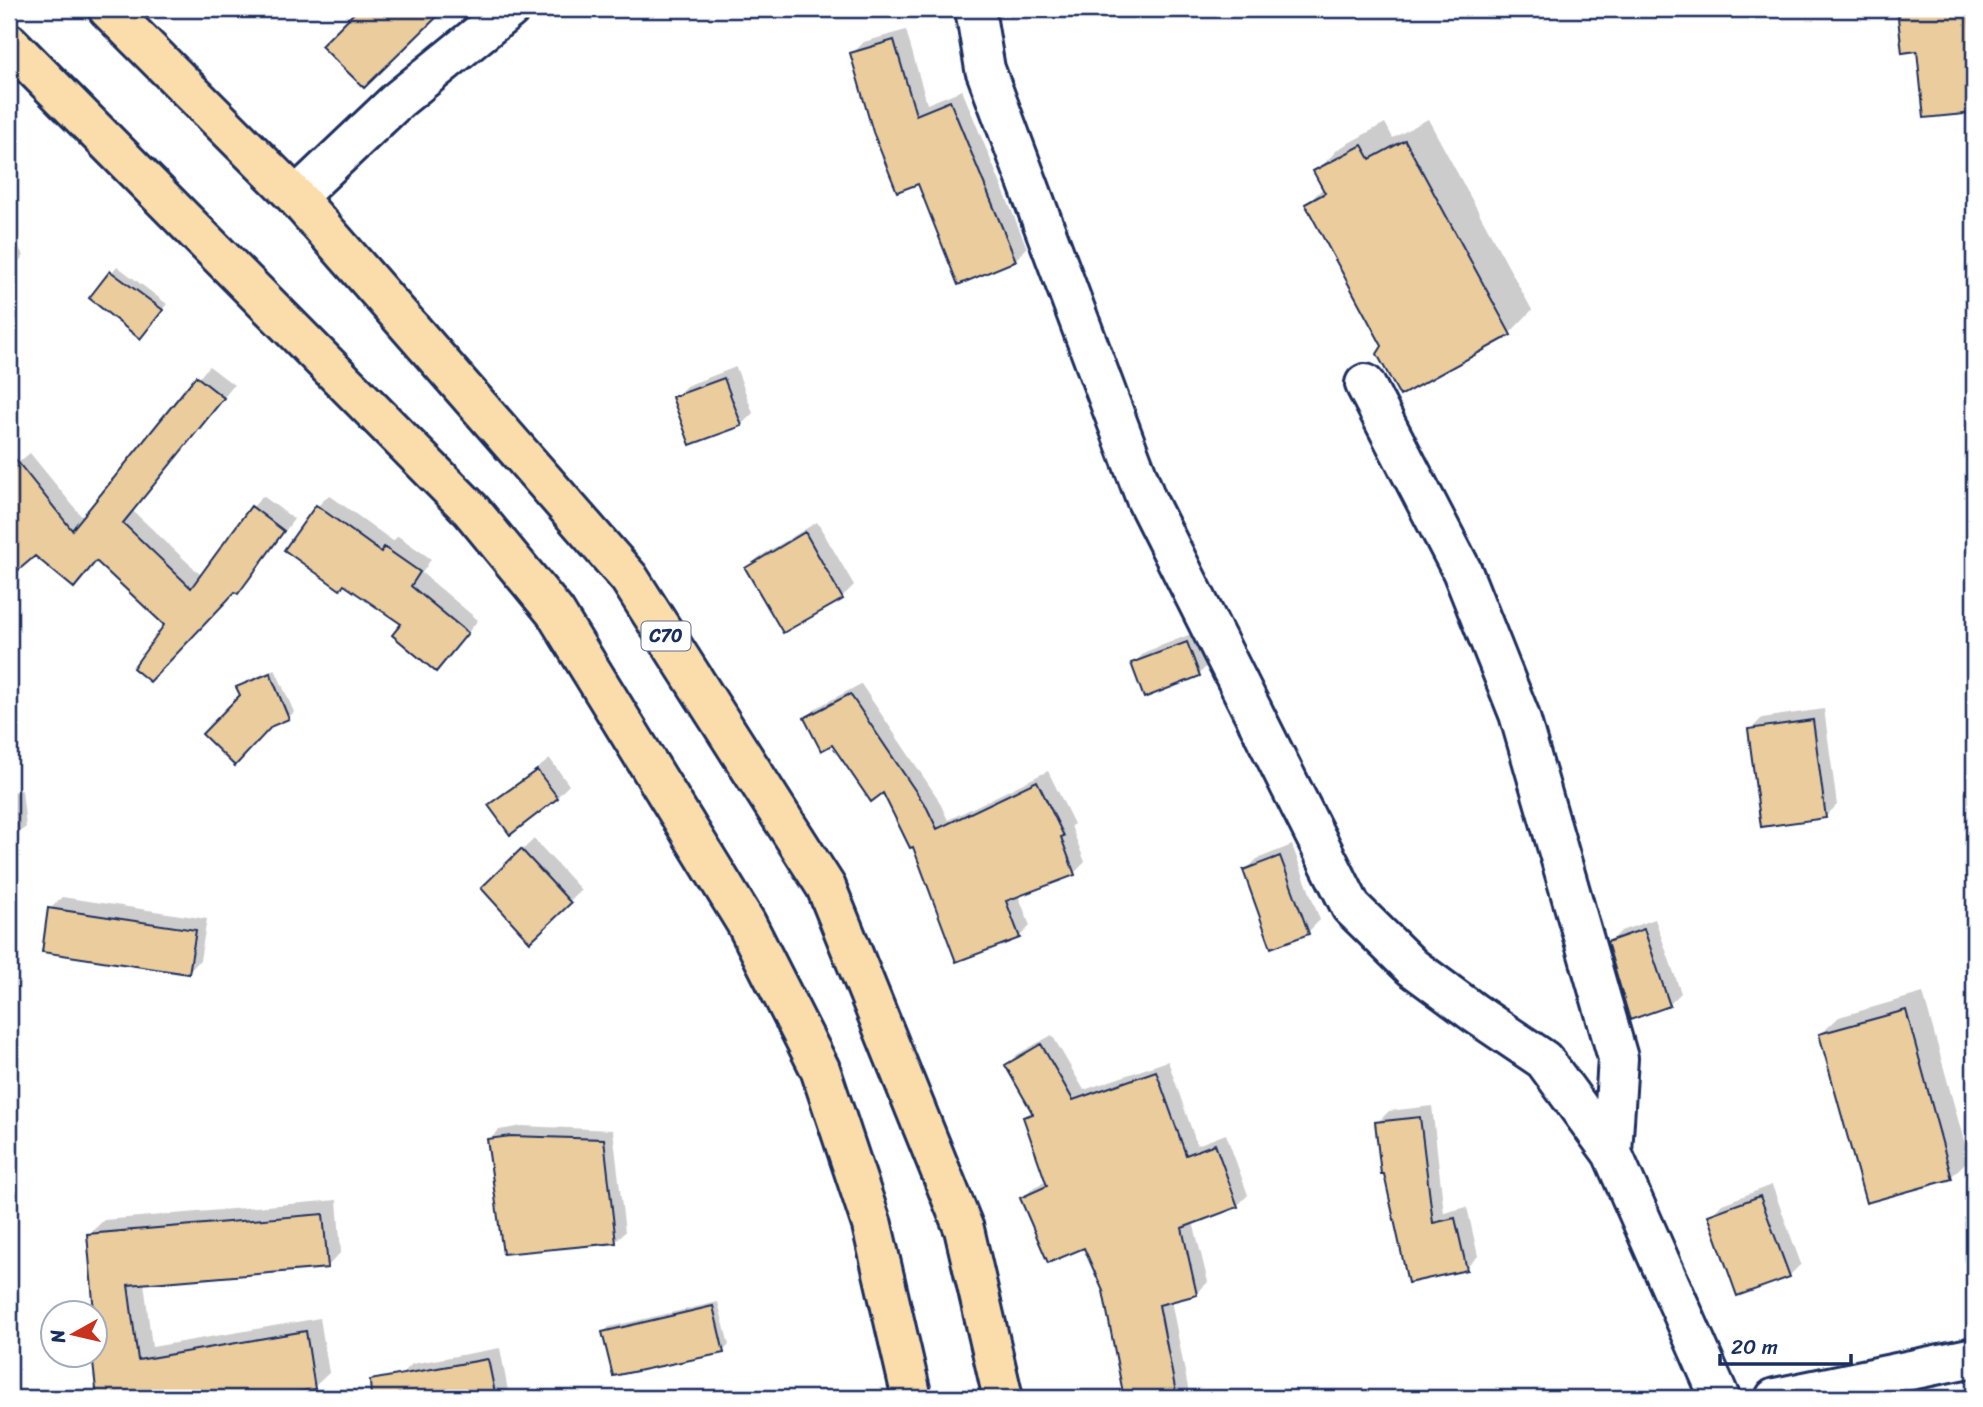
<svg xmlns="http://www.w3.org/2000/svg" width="1983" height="1407" font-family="Sriracha,sans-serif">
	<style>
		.shadow { fill: #0003 }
		.building { fill: #eacc9d; stroke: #1b2f5e; stroke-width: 2 }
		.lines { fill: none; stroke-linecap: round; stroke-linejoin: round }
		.street-casing { stroke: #1b2f5e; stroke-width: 44 }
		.highway-casing { stroke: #1b2f5e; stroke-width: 44 }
		.street { stroke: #fff; stroke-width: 38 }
		.highway { stroke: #faddab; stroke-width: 38 }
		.labels { text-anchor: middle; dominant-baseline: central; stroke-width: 5; stroke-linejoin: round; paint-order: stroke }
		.shield { fill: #fff; stroke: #5f6d8e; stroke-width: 2 }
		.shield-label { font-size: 18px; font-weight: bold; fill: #1b2f5e }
	</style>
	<rect width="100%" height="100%" fill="#fff"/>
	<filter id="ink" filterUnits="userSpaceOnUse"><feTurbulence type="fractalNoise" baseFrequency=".0143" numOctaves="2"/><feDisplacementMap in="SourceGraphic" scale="14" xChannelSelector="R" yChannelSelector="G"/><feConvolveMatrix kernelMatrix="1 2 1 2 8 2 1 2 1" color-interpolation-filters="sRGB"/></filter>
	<g filter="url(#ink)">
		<path class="shadow" d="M 1899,9 L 1974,9 L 1974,111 L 1926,116 L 1918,49 L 1903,51 Z
			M 906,30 L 927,104 L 962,90 L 1027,248 L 1015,260 L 852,54 L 864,42 Z
			M 1428,119 L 1532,310 L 1510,333 L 1384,346 L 1307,204 L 1324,187 L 1316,172 L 1338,149 L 1385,123 L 1393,138 Z
			M 9,233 L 24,256 L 9,271 Z
			M 117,266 L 167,304 L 145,331 L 92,298 Z
			M 209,366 L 234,385 L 133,511 L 202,576 L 252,508 L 263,496 L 294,519 L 249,581 L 238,592 L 235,590 L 166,625 L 97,560 L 35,554 L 15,570 L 9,562 L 9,470 L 30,453 L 83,518 Z
			M 736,367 L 753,413 L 741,425 L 674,398 L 686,386 Z
			M 329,495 L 393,541 L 398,536 L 431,559 L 422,573 L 478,620 L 448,658 L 404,624 L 317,507 Z
			M 817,522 L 854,585 L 842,597 L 747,568 L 759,557 Z
			M 1199,631 L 1211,662 L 1199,674 L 1133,664 L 1145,652 Z
			M 275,669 L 294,712 L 288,718 L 272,725 L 242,695 L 239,688 L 244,682 Z
			M 861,684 L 937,797 L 948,820 L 1048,771 L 1074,824 L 1071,826 L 1085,862 L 1074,873 L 1018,894 L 1030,926 L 1019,937 L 914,844 L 884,791 L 806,719 L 816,708 Z
			M 1824,709 L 1837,805 L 1825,817 L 1750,730 L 1762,718 Z
			M 550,759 L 569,785 L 557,797 L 491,805 L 503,794 Z
			M 22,790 L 26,827 L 20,832 L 9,834 L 9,792 Z
			M 534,839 L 581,890 L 531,939 L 483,888 Z
			M 1292,845 L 1320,920 L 1308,932 L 1245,871 L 1257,859 Z
			M 62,897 L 207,919 L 200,960 L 189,972 L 50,909 Z
			M 1655,919 L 1681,993 L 1669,1005 L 1609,943 L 1621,931 Z
			M 1923,993 L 1969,1159 L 1951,1177 L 1821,1034 L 1839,1017 Z
			M 1052,1035 L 1084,1090 L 1168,1061 L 1197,1145 L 1226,1134 L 1248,1195 L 1237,1206 L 1193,1222 L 1208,1282 L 1197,1293 L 1171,1300 L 1190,1398 L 1126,1398 L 1105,1290 L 1085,1246 L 1023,1198 L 1034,1187 L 1047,1181 L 1025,1117 L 1033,1110 L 1007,1065 L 1018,1054 Z
			M 1432,1106 L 1444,1213 L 1467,1207 L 1478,1256 L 1466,1268 L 1410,1281 L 1377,1123 L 1389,1111 Z
			M 522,1126 L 613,1130 L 625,1232 L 615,1242 L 489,1140 L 499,1130 Z
			M 1772,1185 L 1801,1264 L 1789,1276 L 1710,1216 L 1722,1204 Z
			M 337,1200 L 341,1252 L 327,1267 L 144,1282 L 152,1347 L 320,1318 L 329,1373 L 314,1387 L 251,1398 L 99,1398 L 94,1354 L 96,1319 L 89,1234 L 104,1220 Z
			M 718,1302 L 729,1345 L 723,1351 L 604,1332 L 609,1327 Z
			M 500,1348 L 509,1396 L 506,1398 L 404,1398 L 400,1376 L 412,1364 Z"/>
		<path class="building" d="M 358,9 L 445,9 L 364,88 L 321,46 Z
			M 1897,9 L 1969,9 L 1974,60 L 1974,113 L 1924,118 L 1917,51 L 1902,53 Z
			M 894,40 L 916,115 L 950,101 L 1016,261 L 958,285 L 918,184 L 897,192 L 873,132 L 850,53 Z
			M 1405,140 L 1511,335 L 1400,396 L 1377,354 L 1382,346 L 1305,204 L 1325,193 L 1313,171 L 1362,145 L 1370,159 Z
			M 110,271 L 163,310 L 140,339 L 89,298 Z
			M 196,376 L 224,398 L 123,523 L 191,588 L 251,506 L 284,531 L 238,594 L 235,592 L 150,682 L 133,668 L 164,625 L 96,561 L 74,588 L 35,556 L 9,578 L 9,451 L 72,530 Z
			M 724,378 L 742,426 L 690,445 L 672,397 Z
			M 316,505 L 381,552 L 384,547 L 420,572 L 411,586 L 468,633 L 436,672 L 392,635 L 401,624 L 344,585 L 340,590 L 284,550 Z
			M 805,532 L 843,599 L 783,633 L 745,568 Z
			M 1187,642 L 1200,676 L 1144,698 L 1131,663 Z
			M 270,673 L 289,719 L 272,726 L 235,766 L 202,734 L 240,695 L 236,687 Z
			M 850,694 L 927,808 L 937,829 L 1037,781 L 1064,836 L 1061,837 L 1075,875 L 1006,901 L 1020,938 L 956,962 L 913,847 L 910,848 L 883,793 L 871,802 L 832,745 L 821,751 L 804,718 Z
			M 1813,720 L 1826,818 L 1761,827 L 1748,729 Z
			M 537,770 L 558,798 L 510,835 L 488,805 Z
			M 521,849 L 571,903 L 530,942 L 481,888 Z
			M 1280,856 L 1309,934 L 1271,948 L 1243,870 Z
			M 48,908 L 196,930 L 189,974 L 42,952 Z
			M 1644,929 L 1670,1006 L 1630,1020 L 1607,942 Z
			M 1906,1010 L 1952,1179 L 1866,1203 L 1819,1034 Z
			M 1041,1044 L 1073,1100 L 1156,1071 L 1186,1155 L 1215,1144 L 1238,1207 L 1182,1228 L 1197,1295 L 1159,1305 L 1177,1398 L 1124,1398 L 1103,1291 L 1084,1248 L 1048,1263 L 1020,1198 L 1047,1186 L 1023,1117 L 1033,1114 L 1005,1065 Z
			M 1420,1117 L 1433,1223 L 1455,1218 L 1467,1270 L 1408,1283 L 1384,1174 L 1381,1174 L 1375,1122 Z
			M 511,1136 L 604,1139 L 616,1243 L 503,1254 L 487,1139 Z
			M 1760,1196 L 1790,1277 L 1737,1296 L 1708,1215 Z
			M 323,1214 L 328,1268 L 128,1285 L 138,1360 L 306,1331 L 315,1389 L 261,1398 L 97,1398 L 92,1354 L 94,1354 L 94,1312 L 87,1234 Z
			M 713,1306 L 724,1353 L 613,1376 L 602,1332 Z
			M 488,1359 L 496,1398 L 371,1398 L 370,1380 Z"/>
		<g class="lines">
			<defs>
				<path id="street" d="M 975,9 L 985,69 L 1146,499 L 1351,907 L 1412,967 L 1476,1014 L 1544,1060 L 1612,1153 L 1720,1398
					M 296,197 L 398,100 L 510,9
					M 1365,384 L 1462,571 L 1519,714 L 1618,1058 L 1612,1153
					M 1775,1398 L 1974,1357"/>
				<path id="highway" d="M 108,9 L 296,197 L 629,578 L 826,887 L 964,1229 L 1003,1398
					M 9,43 L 471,510 L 555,612 L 746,923 L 820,1069 L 872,1225 L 912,1398"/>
			</defs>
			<use href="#street" class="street-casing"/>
			<use href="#highway" class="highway-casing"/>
			<use href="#street" class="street"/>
			<use href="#highway" class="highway"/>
		</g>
	</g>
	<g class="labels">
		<rect class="shield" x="641.5" y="621.5" width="49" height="29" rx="5"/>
		<g class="shield-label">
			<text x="666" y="636">C70</text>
		</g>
	</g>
	<rect width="1983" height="1407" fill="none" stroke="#fff" stroke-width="35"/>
	<rect x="18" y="18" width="1948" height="1372" fill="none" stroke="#1b2f5e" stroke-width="2.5" filter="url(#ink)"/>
	<g transform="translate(74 1334) rotate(262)"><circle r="33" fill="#ffffff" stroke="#a4acbf" stroke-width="2"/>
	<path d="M0-5L12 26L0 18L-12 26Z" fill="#c8321e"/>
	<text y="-10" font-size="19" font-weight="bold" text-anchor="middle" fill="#1b2f5e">N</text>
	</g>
	<path d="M1720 1354v10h131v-10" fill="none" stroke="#1b2f5e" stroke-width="3.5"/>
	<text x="1731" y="1354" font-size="21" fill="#1b2f5e" stroke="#ffffff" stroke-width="5" paint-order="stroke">20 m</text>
</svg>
